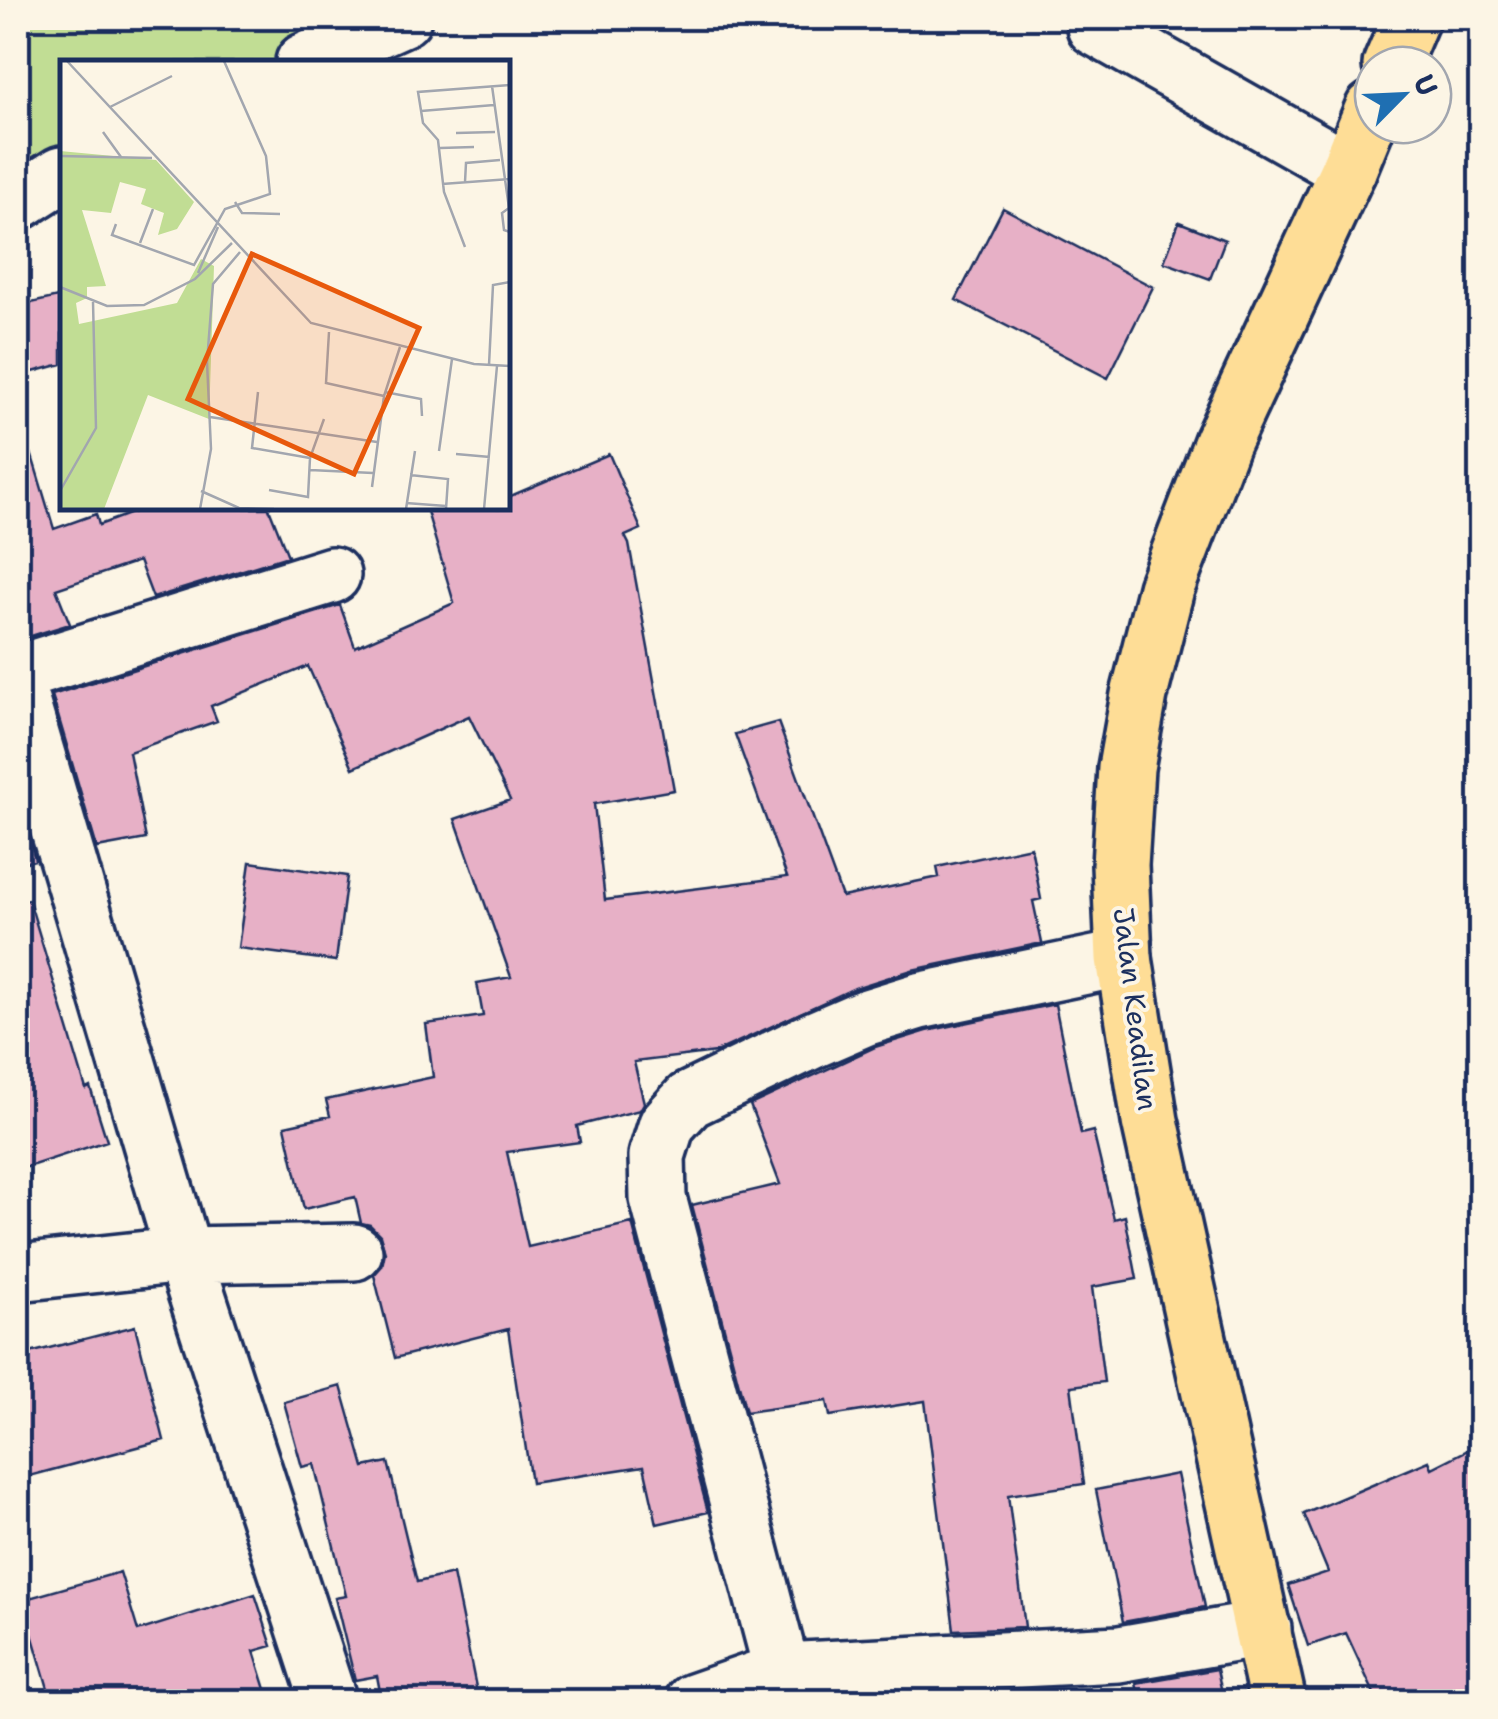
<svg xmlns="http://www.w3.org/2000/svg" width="1498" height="1719" font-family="'Shantell Sans',sans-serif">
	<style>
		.green { fill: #c1dd94; stroke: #6e8679; stroke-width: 2.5 }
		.building { fill: #e7b0c6; stroke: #1b2f5e; stroke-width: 2.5 }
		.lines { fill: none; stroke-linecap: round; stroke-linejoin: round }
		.minor-casing { stroke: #1b2f5e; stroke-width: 62 }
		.major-casing { stroke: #1b2f5e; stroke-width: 62 }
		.minor { stroke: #fcf5e5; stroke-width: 55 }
		.major { stroke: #fedd96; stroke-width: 55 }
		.labels { text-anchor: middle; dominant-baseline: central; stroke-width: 8; stroke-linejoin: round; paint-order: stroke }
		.street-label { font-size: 28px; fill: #1b2f5e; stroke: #fcf5e5 }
		.inset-road { fill: none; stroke: #a2a6af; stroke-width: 2.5 }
		.view { fill: #e8590c; fill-opacity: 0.15; stroke: #e8590c; stroke-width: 5 }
		.inset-edge { fill: none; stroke: #1b2f5e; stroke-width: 5 }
	</style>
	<rect width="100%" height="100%" fill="#fcf5e5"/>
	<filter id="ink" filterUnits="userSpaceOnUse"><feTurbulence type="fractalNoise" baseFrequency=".01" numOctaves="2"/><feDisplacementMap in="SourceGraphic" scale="20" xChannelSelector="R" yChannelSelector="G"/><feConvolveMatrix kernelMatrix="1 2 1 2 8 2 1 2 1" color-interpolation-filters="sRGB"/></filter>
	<g filter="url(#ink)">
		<path class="green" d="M 18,18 L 400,18 L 309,62 L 62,62 L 62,184 L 18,207 Z"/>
		<path class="building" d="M 1003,208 L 1153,287 L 1108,378 L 956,300 Z
			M 1179,222 L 1225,240 L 1210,279 L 1164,262 Z
			M 62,296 L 62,364 L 18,376 L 18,306 Z
			M 29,446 L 54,529 L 96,514 L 99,525 L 145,508 L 269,508 L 288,556 L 153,598 L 139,561 L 56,589 L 70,624 L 18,640 L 18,448 Z
			M 609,454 L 641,529 L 625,536 L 629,544 L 674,790 L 594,804 L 605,900 L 787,877 L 735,734 L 778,722 L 842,897 L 939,877 L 937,867 L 1031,847 L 1041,899 L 1033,901 L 1042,943 L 912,970 L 855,988 L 716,1052 L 634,1062 L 644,1103 L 640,1110 L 577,1126 L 580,1142 L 507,1152 L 528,1247 L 632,1223 L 708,1512 L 657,1524 L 644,1466 L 531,1483 L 508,1329 L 395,1358 L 374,1275 L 382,1266 L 385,1252 L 380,1235 L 370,1225 L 361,1223 L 355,1197 L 304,1209 L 285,1126 L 330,1116 L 326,1100 L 433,1077 L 426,1024 L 483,1016 L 477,983 L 511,977 L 455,819 L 510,800 L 469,716 L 353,768 L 308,666 L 211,706 L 217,721 L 129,752 L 146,839 L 97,848 L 52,695 L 340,605 L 355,647 L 454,603 L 426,508 L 508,508 L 508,497 Z
			M 18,800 L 35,860 L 18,864 Z
			M 250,862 L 347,876 L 336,961 L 238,948 Z
			M 29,900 L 86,1089 L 90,1087 L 107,1141 L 18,1170 L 18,902 Z
			M 1055,1004 L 1081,1134 L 1093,1131 L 1114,1219 L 1125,1216 L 1137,1279 L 1092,1287 L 1104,1382 L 1071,1386 L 1084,1484 L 1008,1495 L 1025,1627 L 954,1630 L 925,1401 L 830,1416 L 827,1401 L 746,1412 L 692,1205 L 780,1184 L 750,1105 L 875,1047 L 927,1031 Z
			M 135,1326 L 164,1440 L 18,1479 L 18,1356 Z
			M 341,1386 L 364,1467 L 388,1462 L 417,1582 L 453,1574 L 479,1702 L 382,1702 L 377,1676 L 355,1680 L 335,1598 L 346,1596 L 314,1464 L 302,1467 L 284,1402 Z
			M 1468,1450 L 1480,1475 L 1480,1702 L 1378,1702 L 1346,1633 L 1308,1646 L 1288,1585 L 1328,1572 L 1304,1514 L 1429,1461 L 1432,1468 Z
			M 1177,1474 L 1205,1607 L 1123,1622 L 1096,1490 Z
			M 120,1572 L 138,1631 L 255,1594 L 272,1646 L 254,1651 L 270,1702 L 52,1702 L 22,1600 Z
			M 1217,1669 L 1222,1693 L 1163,1702 L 1140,1702 L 1136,1683 Z
			M 1033,1690 L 1035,1702 L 964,1702 L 963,1693 Z"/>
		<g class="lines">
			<defs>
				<path id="minor" d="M 1095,27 L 1348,170
					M 304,62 L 403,18
					M 18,202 L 62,174
					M 18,673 L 332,575
					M 18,691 L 184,1255 L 329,1702
					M 18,1273 L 184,1255 L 354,1252
					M 782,1671 L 658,1198 L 657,1156 L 667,1124 L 689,1100 L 813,1040 L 864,1018 L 919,1001 L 1124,958
					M 693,1702 L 782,1671 L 1119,1654 L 1263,1629"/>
				<path id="major" d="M 1391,65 L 1411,18
					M 1278,1702 L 1150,1121 L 1124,958 L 1120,865 L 1126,768 L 1139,695 L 1166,588 L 1222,442 L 1348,170 L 1373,109"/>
			</defs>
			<use href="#minor" class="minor-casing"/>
			<use href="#major" class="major-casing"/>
			<use href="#minor" class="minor"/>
			<use href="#major" class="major"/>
		</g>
	</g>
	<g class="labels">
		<g class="street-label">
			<text transform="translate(1136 1009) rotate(83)">Jalan Keadilan</text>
		</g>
	</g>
	<g transform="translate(60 60)">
		<rect width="450" height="450" fill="#fcf5e5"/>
		<path d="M 0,91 L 96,100 L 134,142 L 117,169 L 98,175 L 104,153 L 81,144 L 86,129 L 60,122 L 51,153 L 22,150 L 46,226 L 27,227 L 27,238 L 16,243 L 19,264 L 117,243 L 141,199 L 154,206 L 149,359 L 88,335 L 44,449 L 0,449 Z" fill="#c1dd94"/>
		<path class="inset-road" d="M 7,1 L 251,263 L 414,304 L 450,306M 432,26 L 449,148M 50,47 L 112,16M 361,51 L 434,45M 43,72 L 61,97M 396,73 L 435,72M 380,88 L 414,87M 0,96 L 92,98M 405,122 L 406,103 L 440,100M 382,124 L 450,119M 175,142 L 182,153 L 220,154M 449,148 L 442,153 L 444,170 L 450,172M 56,164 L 52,175 L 134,205 L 165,149 L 210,134 L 206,96 L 164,1M 80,183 L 93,149M 405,187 L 384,132 L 378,80 L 363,63 L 358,32 L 450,25M 138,213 L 158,167M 0,227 L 47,246 L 84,245 L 135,219 L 172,183M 269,272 L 266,323 L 324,336M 429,305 L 433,225 L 450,222M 198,332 L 192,388 L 250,398M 325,332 L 361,339 L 362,356M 150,357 L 317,382M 379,391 L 392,299M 396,394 L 430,397M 250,410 L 313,413M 350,415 L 388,419 L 386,449M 312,427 L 324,336 L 340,287M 209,430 L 248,437 L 250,398 L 264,359M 0,431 L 36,368 L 33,242M 141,431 L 179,448 L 214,449M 346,443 L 386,446M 140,449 L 151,389 L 147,302 L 153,224 L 180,192M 346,449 L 355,391M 424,449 L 437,306"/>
		<path class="view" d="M 192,194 L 359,268 L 294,414 L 128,339 Z"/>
		<rect width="450" height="450" class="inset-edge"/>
	</g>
	<rect width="1498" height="1719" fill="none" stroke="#fcf5e5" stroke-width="60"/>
	<rect x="30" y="30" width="1438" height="1659" fill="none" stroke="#1b2f5e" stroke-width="4" filter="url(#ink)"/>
	<g transform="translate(1403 95) rotate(66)"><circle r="48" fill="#fcf5e5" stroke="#a2a6af" stroke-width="2.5"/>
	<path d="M0-8L18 38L0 25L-18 38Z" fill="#1f6fb2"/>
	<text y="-15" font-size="28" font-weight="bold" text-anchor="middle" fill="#1b2f5e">U</text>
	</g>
</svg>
